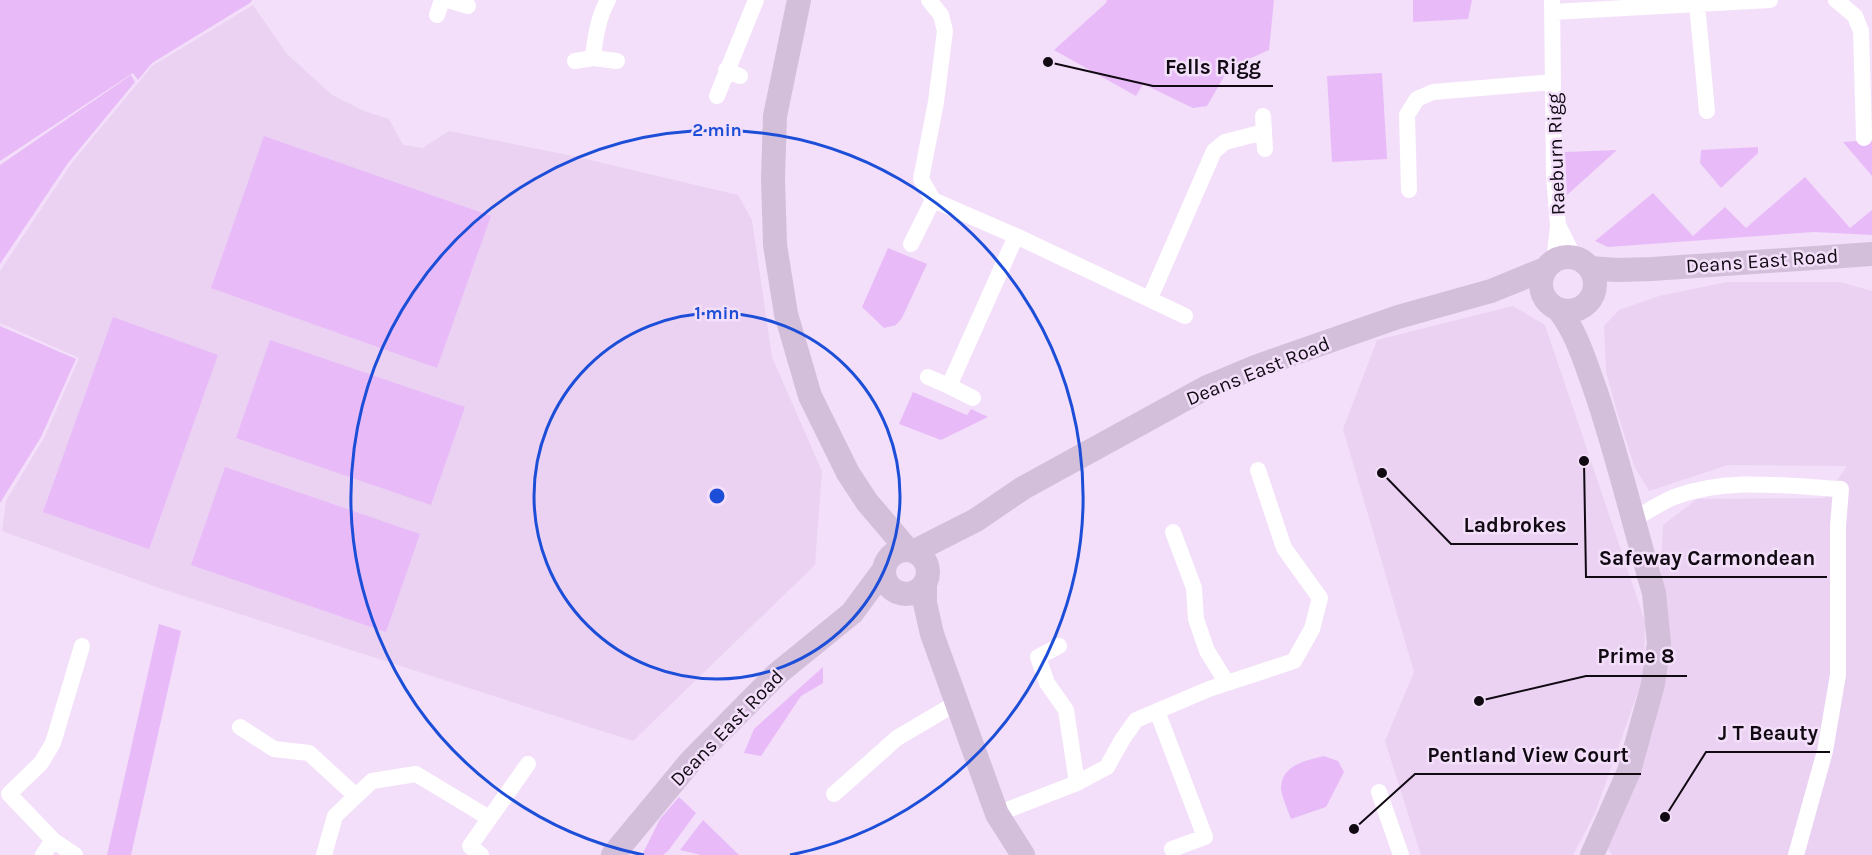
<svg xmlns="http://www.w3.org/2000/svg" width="1872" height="855" font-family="Karla,sans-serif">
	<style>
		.built { fill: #ebd2f3 }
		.green { fill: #e8bbf8 }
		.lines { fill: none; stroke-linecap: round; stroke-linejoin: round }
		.street { stroke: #fff; stroke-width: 16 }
		.secondary { stroke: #d4bfdb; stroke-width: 24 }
		.ring { fill: none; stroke: #1d4ed8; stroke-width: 3 }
		.labels { text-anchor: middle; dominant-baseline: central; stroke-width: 5; stroke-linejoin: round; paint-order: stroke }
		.street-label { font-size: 20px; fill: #110a13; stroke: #f3dffa }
		.centre { fill: #1d4ed8; stroke: #f3dffa; stroke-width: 3 }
		.ring-label { font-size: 18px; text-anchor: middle; font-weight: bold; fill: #1d4ed8; stroke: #f3dffa; stroke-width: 5; stroke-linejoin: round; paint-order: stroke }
		.leader { fill: none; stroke: #110a13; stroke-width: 2 }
		.callout-dot { fill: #110a13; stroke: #f3dffa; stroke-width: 2 }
		.callout-label { font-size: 21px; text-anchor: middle; font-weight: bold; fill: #110a13; stroke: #f3dffa; stroke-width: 5; stroke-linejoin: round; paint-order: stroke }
	</style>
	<rect width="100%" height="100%" fill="#f3dffa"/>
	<path class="built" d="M 253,5 L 287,54 L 332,95 L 364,111 L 389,119 L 403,145 L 423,148 L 449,131 L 573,156 L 738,195 L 752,220 L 772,357 L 822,471 L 815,565 L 633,741 L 159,588 L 2,531 L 6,501 L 44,438 L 79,358 L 0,323 L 0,271 L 71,164 L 152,66 Z
		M 1727,282 L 1840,282 L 1872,291 L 1872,855 L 1612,855 L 1608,848 L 1653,731 L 1663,525 L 1697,499 L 1825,498 L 1847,466 L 1728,465 L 1649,491 L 1634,466 L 1618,415 L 1606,372 L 1604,326 L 1619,310 L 1659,296 Z
		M 1513,306 L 1545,325 L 1645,621 L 1644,675 L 1595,813 L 1573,855 L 1421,855 L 1385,741 L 1414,672 L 1343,429 L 1377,340 Z"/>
	<path class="green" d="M 0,0 L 252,0 L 250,3 L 152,63 L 138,80 L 133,73 L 0,161 Z
		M 1107,0 L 1274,0 L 1269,50 L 1229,68 L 1207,106 L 1193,108 L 1143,84 L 1136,96 L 1054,50 L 1106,3 Z
		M 1413,0 L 1472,0 L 1468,19 L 1413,22 Z
		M 1382,73 L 1387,159 L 1332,162 L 1327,76 Z
		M 131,75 L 135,82 L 68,163 L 0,264 L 0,165 Z
		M 264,136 L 491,216 L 437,368 L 211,288 Z
		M 1872,140 L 1872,176 L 1843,142 Z
		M 1758,147 L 1758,153 L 1721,188 L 1700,163 L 1701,150 Z
		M 1617,150 L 1567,195 L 1565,152 Z
		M 1805,177 L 1850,228 L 1872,210 L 1872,235 L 1814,232 L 1608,247 L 1595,241 L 1653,193 L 1693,236 L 1725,207 L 1746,228 Z
		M 888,248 L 927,264 L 902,318 L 896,325 L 884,328 L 862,307 Z
		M 113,317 L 218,355 L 149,549 L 43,512 Z
		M 0,326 L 76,359 L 41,437 L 0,503 Z
		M 270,340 L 465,407 L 431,505 L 236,438 Z
		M 913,392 L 967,415 L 971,409 L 988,417 L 941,440 L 899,424 Z
		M 225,467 L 420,534 L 386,632 L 191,565 Z
		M 159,624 L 181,631 L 131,855 L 107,855 Z
		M 823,667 L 823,683 L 801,696 L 761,756 L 744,753 L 754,729 Z
		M 1324,756 L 1338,761 L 1344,772 L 1326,807 L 1291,819 C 1288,810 1281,796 1281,787 C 1282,765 1307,760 1324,756 Z
		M 679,797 L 696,813 L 668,851 L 663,855 L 642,855 L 660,819 Z
		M 703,820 L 739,855 L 701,855 L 680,850 Z"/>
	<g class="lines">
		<path class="street" d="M 448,0 L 468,6
			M 929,0 L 941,15 L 945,31 L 936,102 L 921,179 L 933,200 L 1016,236 L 1185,316
			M 1552,0 L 1554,175 L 1558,226 L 1554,261
			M 1836,0 L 1855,16 L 1861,31 L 1864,138
			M 1697,4 L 1707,111
			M 1553,12 L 1770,0
			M 437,15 L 442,0
			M 593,58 C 595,38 598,18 608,0
			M 575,61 L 593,58 L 617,61
			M 726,70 L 740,76
			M 717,96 L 756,0
			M 1264,132 L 1265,149
			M 1409,190 L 1407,115 L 1417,99 L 1433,92 L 1553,82
			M 1559,227 L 1574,257
			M 911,244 L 933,200
			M 1150,298 L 1214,151 L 1225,142 L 1264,132 L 1263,116
			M 928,377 L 949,386 L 1016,236
			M 949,386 L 973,398
			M 1633,520 C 1646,512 1660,503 1674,497 C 1728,477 1786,486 1841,489 L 1838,526 L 1838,675 L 1825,751 L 1796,855
			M 1173,532 L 1194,588 L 1196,619 L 1207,651 L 1227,683
			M 1059,646 L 1038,657 L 1047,683 L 1066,710 L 1077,783
			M 1157,711 L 1205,837 L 1172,849
			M 240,727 L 274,749 L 309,753 L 356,796
			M 1379,792 L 1401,855
			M 834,794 L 897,738 L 958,702
			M 997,814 L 1077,783 L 1107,767 L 1122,740 L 1136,720 L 1209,689 L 1294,661 L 1312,629 L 1320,598 L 1284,548 L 1258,470
			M 53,840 L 75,855
			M 43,855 L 53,840 L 9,794 L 41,763 L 53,743 L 82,646
			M 324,855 L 335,816 L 372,781 L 416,774 L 489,818
			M 481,855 L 470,846 L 528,764"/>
		<path class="secondary" d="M 799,0 L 775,116 L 773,178 L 775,245 L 786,314 L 810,396 L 848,473 L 867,502 L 907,549
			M1541 284a27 27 0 1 1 54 0a27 27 0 1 1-54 0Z
			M 1590,268 L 1617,270 L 1652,269 L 1872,254
			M 1559,310 C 1577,333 1585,362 1595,389 C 1618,456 1634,526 1654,593 L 1659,643 L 1653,684 L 1629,771 L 1592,855
			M884 572a22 22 0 1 1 44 0a22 22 0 1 1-44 0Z
			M 915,551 L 976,520 L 1023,488 L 1207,387 L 1255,367 L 1398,317 L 1491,291 L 1545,269
			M 925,584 L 925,603 L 932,634 L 997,814 L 1023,855
			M 613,855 L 690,762 L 777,674 L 852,613 L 883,571"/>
	</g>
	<g class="ring">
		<circle cx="717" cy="496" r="183"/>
		<path d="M644 855A366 366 0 1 1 790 855"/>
	</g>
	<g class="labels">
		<g class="street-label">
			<text transform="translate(1556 154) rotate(-92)">Raeburn Rigg</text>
			<text transform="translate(1762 261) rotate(-4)">Deans East Road</text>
			<text transform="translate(1258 371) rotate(-22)">Deans East Road</text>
			<text transform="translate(727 728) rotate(-46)">Deans East Road</text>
		</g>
	</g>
	<circle cx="717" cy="496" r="9" class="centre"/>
	<g class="ring-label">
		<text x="717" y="136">2 min</text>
		<text x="717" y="319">1 min</text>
	</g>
	<path class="leader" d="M1048 62L1153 86H1273M1382 473L1451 544H1578M1584 461L1586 577H1827M1479 701L1586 676H1687M1665 817L1706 752H1830M1354 829L1415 774H1641"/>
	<g class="callout-dot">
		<circle cx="1048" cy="62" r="6"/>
		<circle cx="1382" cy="473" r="6"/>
		<circle cx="1584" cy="461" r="6"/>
		<circle cx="1479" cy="701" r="6"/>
		<circle cx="1665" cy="817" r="6"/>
		<circle cx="1354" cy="829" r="6"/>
	</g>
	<g class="callout-label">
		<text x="1213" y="74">Fells Rigg</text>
		<text x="1515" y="532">Ladbrokes</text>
		<text x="1707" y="565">Safeway Carmondean</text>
		<text x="1636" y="663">Prime 8</text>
		<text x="1768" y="740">J T Beauty</text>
		<text x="1528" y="762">Pentland View Court</text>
	</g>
</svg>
